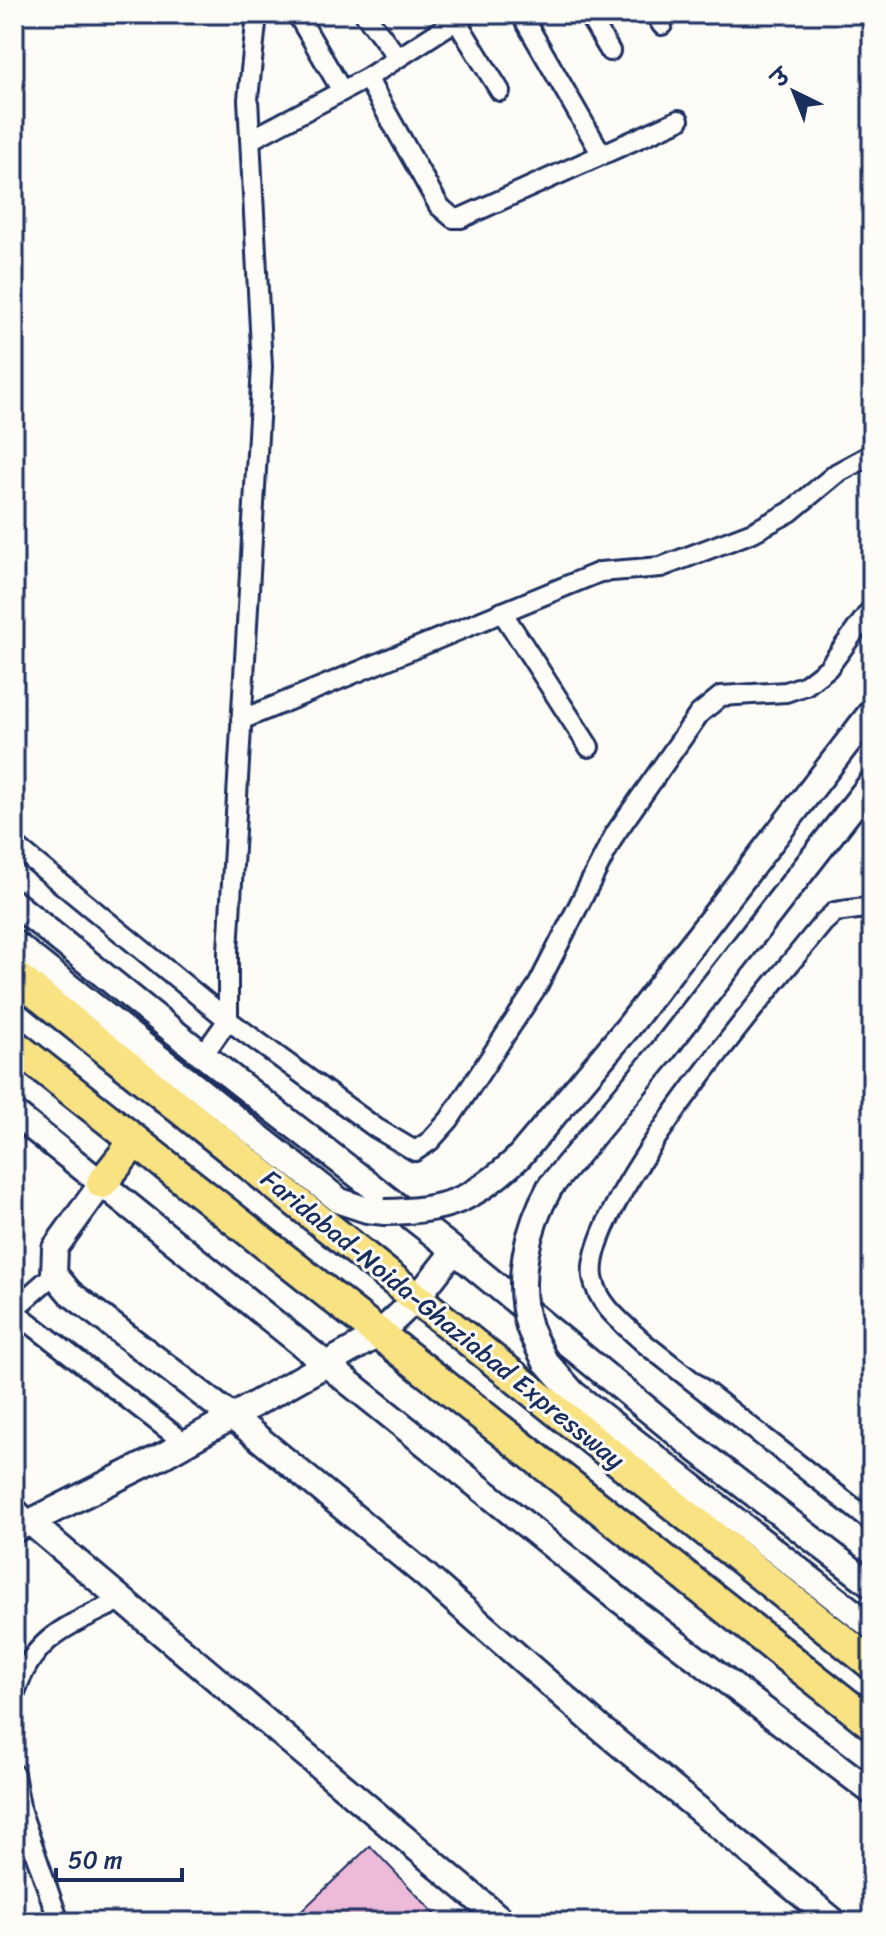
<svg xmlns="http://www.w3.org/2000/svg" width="886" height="1936" font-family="Sriracha,'Playpen Sans Deva',sans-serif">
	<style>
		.building { fill: #edbad9; stroke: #1b2f5e; stroke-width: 2 }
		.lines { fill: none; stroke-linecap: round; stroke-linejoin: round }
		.minor-casing { stroke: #1b2f5e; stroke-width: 24 }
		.tertiary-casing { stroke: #1b2f5e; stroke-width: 30 }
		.primary-casing { stroke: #1b2f5e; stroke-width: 36 }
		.minor { stroke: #fdfcf7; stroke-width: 18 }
		.tertiary { stroke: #fdfcf7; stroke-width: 24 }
		.primary { stroke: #f8e281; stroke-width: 30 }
		.tertiary-bridge-casing { stroke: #1b2f5e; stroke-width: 30; stroke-linecap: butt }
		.tertiary-bridge { stroke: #fdfcf7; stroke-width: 24 }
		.labels { text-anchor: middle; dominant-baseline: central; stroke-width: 6; stroke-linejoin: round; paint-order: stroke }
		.street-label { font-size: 26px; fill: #1b2f5e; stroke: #fdfcf7 }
	</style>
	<rect width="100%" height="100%" fill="#fdfcf7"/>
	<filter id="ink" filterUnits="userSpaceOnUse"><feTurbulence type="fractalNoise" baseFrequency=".0125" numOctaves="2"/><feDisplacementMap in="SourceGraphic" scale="16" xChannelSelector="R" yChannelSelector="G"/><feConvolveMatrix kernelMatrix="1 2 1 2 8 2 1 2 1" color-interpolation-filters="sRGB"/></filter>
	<g filter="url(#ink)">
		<path class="building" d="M 370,1846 L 437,1916 L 430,1922 L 290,1922 Z"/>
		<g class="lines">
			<defs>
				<path id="minor" d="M 297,14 L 342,91
					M 365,14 L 398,58
					M 521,14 L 602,155
					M 588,14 L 610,51
					M 655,14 L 662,25
					M 456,20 L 500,91
					M 367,78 L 439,206 L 453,218 L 461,218 L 679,120
					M 250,140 L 367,78 L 466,14
					M 502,612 L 589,747
					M 241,720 L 600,572 L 661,567 L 753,532 L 790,512 L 837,473 L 872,454
					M 14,845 L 228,1020 L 376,1128 L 415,1151 L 430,1141 L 449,1120 L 538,985 L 615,834 L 699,714 L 721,696 L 786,692 L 806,685 L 828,668 L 872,608
					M 872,907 L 835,912 L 823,923 C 774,984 583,1206 593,1277 C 597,1305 625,1325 644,1343 L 872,1522
					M 203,1055 L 228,1020 L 228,951 L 262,367 L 248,99 L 257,14
					M 14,1309 L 54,1274
					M 14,1311 L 185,1443
					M 14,1506 L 30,1522
					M 14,1696 C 33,1635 69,1626 121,1600
					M 14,1774 L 21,1812 L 59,1922"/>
				<path id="tertiary" d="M 14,903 L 203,1055 L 446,1244 L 697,1450 L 872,1585
					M 14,943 L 340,1201 L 367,1210 L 385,1212
					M 14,1113 L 612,1594 L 872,1792
					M 518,1158 L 629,1026 L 872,711
					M 102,1183 L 55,1248 L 54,1274 L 70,1293 L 245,1427 L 424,1574 L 600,1728 L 835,1922
					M 550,1187 L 662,1052 L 872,782
					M 545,1361 L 573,1393 L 872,1627
					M 30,1522 L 504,1922
					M 14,1530 L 164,1455 L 378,1335 L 417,1298 L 454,1251"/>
				<path id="primary" d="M 14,975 L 872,1664
					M 14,1045 L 872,1724
					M 102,1183 L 135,1141"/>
			</defs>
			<use href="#minor" class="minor-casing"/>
			<use href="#tertiary" class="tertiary-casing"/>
			<use href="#primary" class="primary-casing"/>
			<use href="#minor" class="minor"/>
			<use href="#tertiary" class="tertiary"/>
			<use href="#primary" class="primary"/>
			<defs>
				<path id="tertiary-bridge" d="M 385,1212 C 448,1211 472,1200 518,1158
					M 545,1361 C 540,1350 533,1338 529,1327 C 515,1280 527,1228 550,1187"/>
			</defs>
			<use href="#tertiary-bridge" class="tertiary-bridge-casing"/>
			<use href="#tertiary-bridge" class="tertiary-bridge"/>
		</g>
	</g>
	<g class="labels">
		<g class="street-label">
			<text transform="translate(443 1319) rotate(39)">Faridabad-Noida-Ghaziabad Expressway</text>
		</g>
	</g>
	<rect width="886" height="1936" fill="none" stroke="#fdfcf7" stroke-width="48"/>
	<rect x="24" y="24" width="838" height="1888" fill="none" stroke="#1b2f5e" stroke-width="3" filter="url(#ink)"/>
	<g transform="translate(794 92) rotate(317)" stroke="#fdfcf7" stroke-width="6" paint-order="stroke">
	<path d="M0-6L14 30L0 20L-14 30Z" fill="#1b2f5e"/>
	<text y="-12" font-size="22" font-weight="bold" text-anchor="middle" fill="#1b2f5e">उ</text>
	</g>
	<path d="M56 1868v12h126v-12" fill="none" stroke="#1b2f5e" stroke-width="4"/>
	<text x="68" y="1868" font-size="24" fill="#1b2f5e" stroke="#fdfcf7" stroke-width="6" paint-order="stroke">50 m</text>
</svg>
